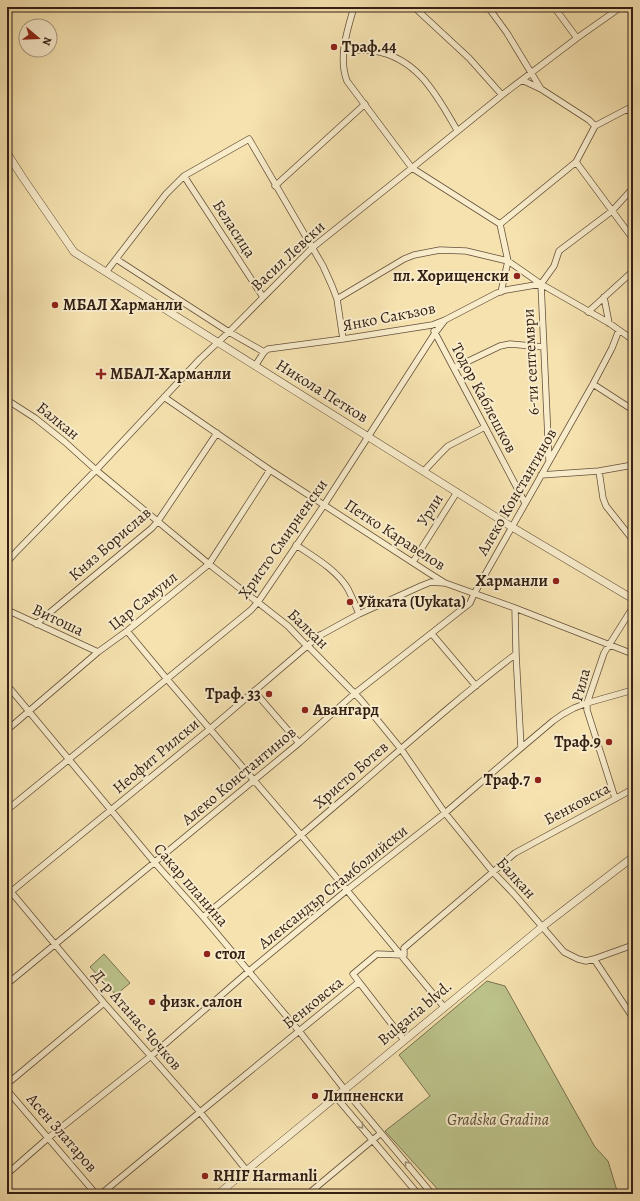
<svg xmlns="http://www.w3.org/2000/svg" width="640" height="1201" font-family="Alegreya,serif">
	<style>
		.green { fill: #bcc38b; stroke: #787150 }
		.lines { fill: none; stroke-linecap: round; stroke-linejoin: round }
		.minor-casing { stroke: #64503b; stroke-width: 7 }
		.tertiary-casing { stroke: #64503b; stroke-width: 8 }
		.minor { stroke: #f8eccb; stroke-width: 5.5 }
		.tertiary { stroke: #f8eccb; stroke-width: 7 }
		.oneway { stroke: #a09079 }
		.poi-dot { fill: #8f2418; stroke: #f8eccb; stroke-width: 1.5 }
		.labels { text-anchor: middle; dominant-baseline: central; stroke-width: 4; stroke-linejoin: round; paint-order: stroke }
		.poi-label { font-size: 16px; font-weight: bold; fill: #341f14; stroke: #f8eccb; text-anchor: start }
		.street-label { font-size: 16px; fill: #341f14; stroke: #f8eccb }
		.park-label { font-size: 16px; font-style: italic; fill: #5d5038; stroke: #f8eccb }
	</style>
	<rect width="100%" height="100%" fill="#f5e2af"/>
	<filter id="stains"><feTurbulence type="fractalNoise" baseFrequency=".005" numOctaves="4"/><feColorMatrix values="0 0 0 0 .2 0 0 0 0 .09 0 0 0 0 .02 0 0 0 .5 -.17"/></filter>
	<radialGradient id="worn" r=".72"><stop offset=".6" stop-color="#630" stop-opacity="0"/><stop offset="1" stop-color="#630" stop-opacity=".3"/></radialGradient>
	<path class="green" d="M 104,954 L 130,983 L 116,995 L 90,967 Z
		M 487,981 L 505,986 L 595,1147 L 608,1161 L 618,1194 L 442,1194 L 385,1131 L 430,1096 L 399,1055 Z"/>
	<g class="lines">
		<defs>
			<path id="minor" d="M 354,7 C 347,31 338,58 347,81 L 412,168 L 500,224 L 508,261 L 501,292
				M 414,7 L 469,58 L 502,95
				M 488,7 L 507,33 L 541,89
				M 554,7 L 577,38
				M 344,49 C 354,50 365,50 375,51 C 419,59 437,96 457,130
				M 522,80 L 541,89 L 589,120 L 595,126
				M 628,109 L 633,115
				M 576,162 L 633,239
				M 184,176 L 263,297
				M 275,186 L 365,104
				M 500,224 L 576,162 L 595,126 L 633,106
				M 116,259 L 229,332 L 264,352 L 268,349 L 343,339 L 432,325 L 445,320 L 497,293 L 506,290 L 541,284 L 609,323 L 633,340
				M 106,272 L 166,194 L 184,176 L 249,139 L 323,266 L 332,286 L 337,299 L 343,339
				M 541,284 L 549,461
				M 541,284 L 554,266 L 559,251 L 612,211 L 633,188
				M 604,297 L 609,323
				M 337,299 L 404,259 L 414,255 L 440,250 L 466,251 L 508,261 L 541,284
				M 588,312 L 633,271
				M 434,331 L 485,427 L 525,503
				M 255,366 L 264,352
				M 454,368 L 500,346 L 510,344 L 544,347
				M 593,384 L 633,410
				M 164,397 L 270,470 L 429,573 L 445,583 L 515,608 L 633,654
				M 7,400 L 35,418 L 65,442 L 96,470 L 209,564 L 288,626 L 304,643 L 308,646 L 361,700 L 401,749 L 445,813 L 493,872 L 514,894 L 564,952 L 578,959 L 586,961 L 594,959 L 633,945
				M 424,471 L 439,455 L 448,446 L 485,427
				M 599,471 L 603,498 L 606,506 L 633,540
				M 541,475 L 599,471 L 633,465
				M 296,545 C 314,557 337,570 348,589 C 352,597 356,606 359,614
				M 7,562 L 17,551 L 96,470 L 200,359 L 229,332 L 312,248 L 412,168 L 502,95 L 577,38 L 621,7
				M 413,562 L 457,492
				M 515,608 L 516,654 L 521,748
				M 7,610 L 98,652
				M 36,624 L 152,528 L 158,521 L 217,433
				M 127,631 L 166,678 L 301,835 L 444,1007
				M 432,634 L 476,686
				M 317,637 L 359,614 L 421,586 L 431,582 L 444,583
				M 7,685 L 155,863 L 203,917 L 299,1031 L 345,1090 L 432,1194
				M 254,691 L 299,743
				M 7,730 L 98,652 L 127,631 L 209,564 L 270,470
				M 615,798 L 587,710 L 587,703 L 604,653 L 633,607
				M 7,810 L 251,610 L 258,602 L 324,505 L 435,333 L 445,320
				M 7,887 L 104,1003 L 200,1112 L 247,1171
				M 7,895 L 210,729 L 320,635
				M 203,917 C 254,875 305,832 356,788 C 408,743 460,696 516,654
				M 594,959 L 633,1018
				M 359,982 L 404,1040
				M 7,984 L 299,743 L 354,694 L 470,603 L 474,594 L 593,384 L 612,348 L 619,330
				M 7,1084 L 104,1003
				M 7,1090 L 96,1194
				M 336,1097 L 418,1194
				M 7,1174 L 48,1138 L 151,1056 L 248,972 L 347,890 L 445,813 L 521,748 L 553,721 L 563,714 L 574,708 L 587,703 L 633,690
				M 101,1194 L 200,1112 L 359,982 L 353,974 L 377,954 L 404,955 L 404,948 L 515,853 L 633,789
				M 308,1194 L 381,1133"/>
			<path id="tertiary" d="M 7,153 L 23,178 L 74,252 L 512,527 L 633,599
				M 218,1194 L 542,927 L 633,857"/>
		</defs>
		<use href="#minor" class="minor-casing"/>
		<use href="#tertiary" class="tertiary-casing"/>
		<use href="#minor" class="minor"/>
		<use href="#tertiary" class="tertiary"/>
	</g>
	<defs><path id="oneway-chevron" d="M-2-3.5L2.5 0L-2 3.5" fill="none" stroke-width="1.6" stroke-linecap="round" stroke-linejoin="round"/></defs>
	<g class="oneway">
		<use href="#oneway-chevron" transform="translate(361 1126) rotate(50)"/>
		<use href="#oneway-chevron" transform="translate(407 1164) rotate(-130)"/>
	</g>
	<g class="poi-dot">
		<circle cx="334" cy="47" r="4"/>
		<circle cx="517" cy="276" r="4"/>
		<circle cx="55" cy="305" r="4"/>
		<path d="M99 368h4v4h4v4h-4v4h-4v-4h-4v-4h4z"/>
		<circle cx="556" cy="581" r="4"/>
		<circle cx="350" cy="602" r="4"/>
		<circle cx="269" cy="694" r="4"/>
		<circle cx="305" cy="710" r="4"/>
		<circle cx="609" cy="742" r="4"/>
		<circle cx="538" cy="780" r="4"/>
		<circle cx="207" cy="954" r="4"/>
		<circle cx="152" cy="1002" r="4"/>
		<circle cx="315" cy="1096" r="4"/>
		<circle cx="205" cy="1176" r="4"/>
	</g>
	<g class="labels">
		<g class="poi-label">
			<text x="342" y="47">Траф.44</text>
			<text x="509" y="276" text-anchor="end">пл. Хорищенски</text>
			<text x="63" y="305">МБАЛ Харманли</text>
			<text x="110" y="374">МБАЛ-Харманли</text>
			<text x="548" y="581" text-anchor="end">Харманли</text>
			<text x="358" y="602">Уйката (Uykata)</text>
			<text x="261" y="694" text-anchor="end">Траф. 33</text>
			<text x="313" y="710">Авангард</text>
			<text x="601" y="742" text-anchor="end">Траф.9</text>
			<text x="530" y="780" text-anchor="end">Траф.7</text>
			<text x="215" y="954">стол</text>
			<text x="160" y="1002">физк. салон</text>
			<text x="323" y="1096">Липненски</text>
			<text x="213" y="1176">RHIF Harmanli</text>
		</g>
		<g class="street-label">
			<text transform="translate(234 229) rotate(57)">Беласица</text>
			<text transform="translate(288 256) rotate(-43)">Васил Левски</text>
			<text transform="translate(389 317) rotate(-11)">Янко Сакъзов</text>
			<text transform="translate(531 362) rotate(-93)">6-ти септември</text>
			<text transform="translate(322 391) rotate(32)">Никола Петков</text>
			<text transform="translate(484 398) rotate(62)">Тодор Каблешков</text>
			<text transform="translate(58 421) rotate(39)">Балкан</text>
			<text transform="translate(517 492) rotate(-60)">Алеко Константинов</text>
			<text transform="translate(430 510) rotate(-58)">Урли</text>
			<text transform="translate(395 535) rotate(33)">Петко Каравелов</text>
			<text transform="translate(283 539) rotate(-55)">Христо Смирненски</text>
			<text transform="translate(110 544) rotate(-41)">Княз Борислав</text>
			<text transform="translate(143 601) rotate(-39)">Цар Самуил</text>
			<text transform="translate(58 620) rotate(25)">Витоша</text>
			<text transform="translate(308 629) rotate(44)">Балкан</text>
			<text transform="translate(581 685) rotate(-75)">Рила</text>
			<text transform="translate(156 756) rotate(-40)">Неофит Рилски</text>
			<text transform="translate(351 775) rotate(-41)">Христо Ботев</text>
			<text transform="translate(239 776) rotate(-40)">Алеко Константинов</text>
			<text transform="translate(577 804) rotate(-28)">Бенковска</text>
			<text transform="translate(516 878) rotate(48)">Балкан</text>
			<text transform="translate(191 885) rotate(49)">Сакар планина</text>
			<text transform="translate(333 887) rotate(-39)">Александър Стамболийски</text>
			<text transform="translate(313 1003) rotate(-39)">Бенковска</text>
			<text transform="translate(415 1013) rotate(-40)">Bulgaria blvd.</text>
			<text transform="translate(137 1020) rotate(49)">Д-р Атанас Чочков</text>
			<text transform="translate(62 1133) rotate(49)">Асен Златаров</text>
		</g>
		<g class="park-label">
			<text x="498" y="1120">Gradska Gradina</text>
		</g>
	</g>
	<rect width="640" height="1201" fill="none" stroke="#f5e2af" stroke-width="24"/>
	<rect x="8" y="8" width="624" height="1185" fill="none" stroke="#341f14" stroke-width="2"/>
	<rect x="12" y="12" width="616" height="1177" fill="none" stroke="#341f14"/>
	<g transform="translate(38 38) rotate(109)"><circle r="19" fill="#f8eccb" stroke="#aa9a82"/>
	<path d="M0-3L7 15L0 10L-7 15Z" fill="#8f2418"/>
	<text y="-6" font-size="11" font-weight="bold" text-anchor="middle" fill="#341f14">N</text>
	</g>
	<rect width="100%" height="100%" filter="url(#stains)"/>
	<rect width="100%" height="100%" fill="url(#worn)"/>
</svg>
